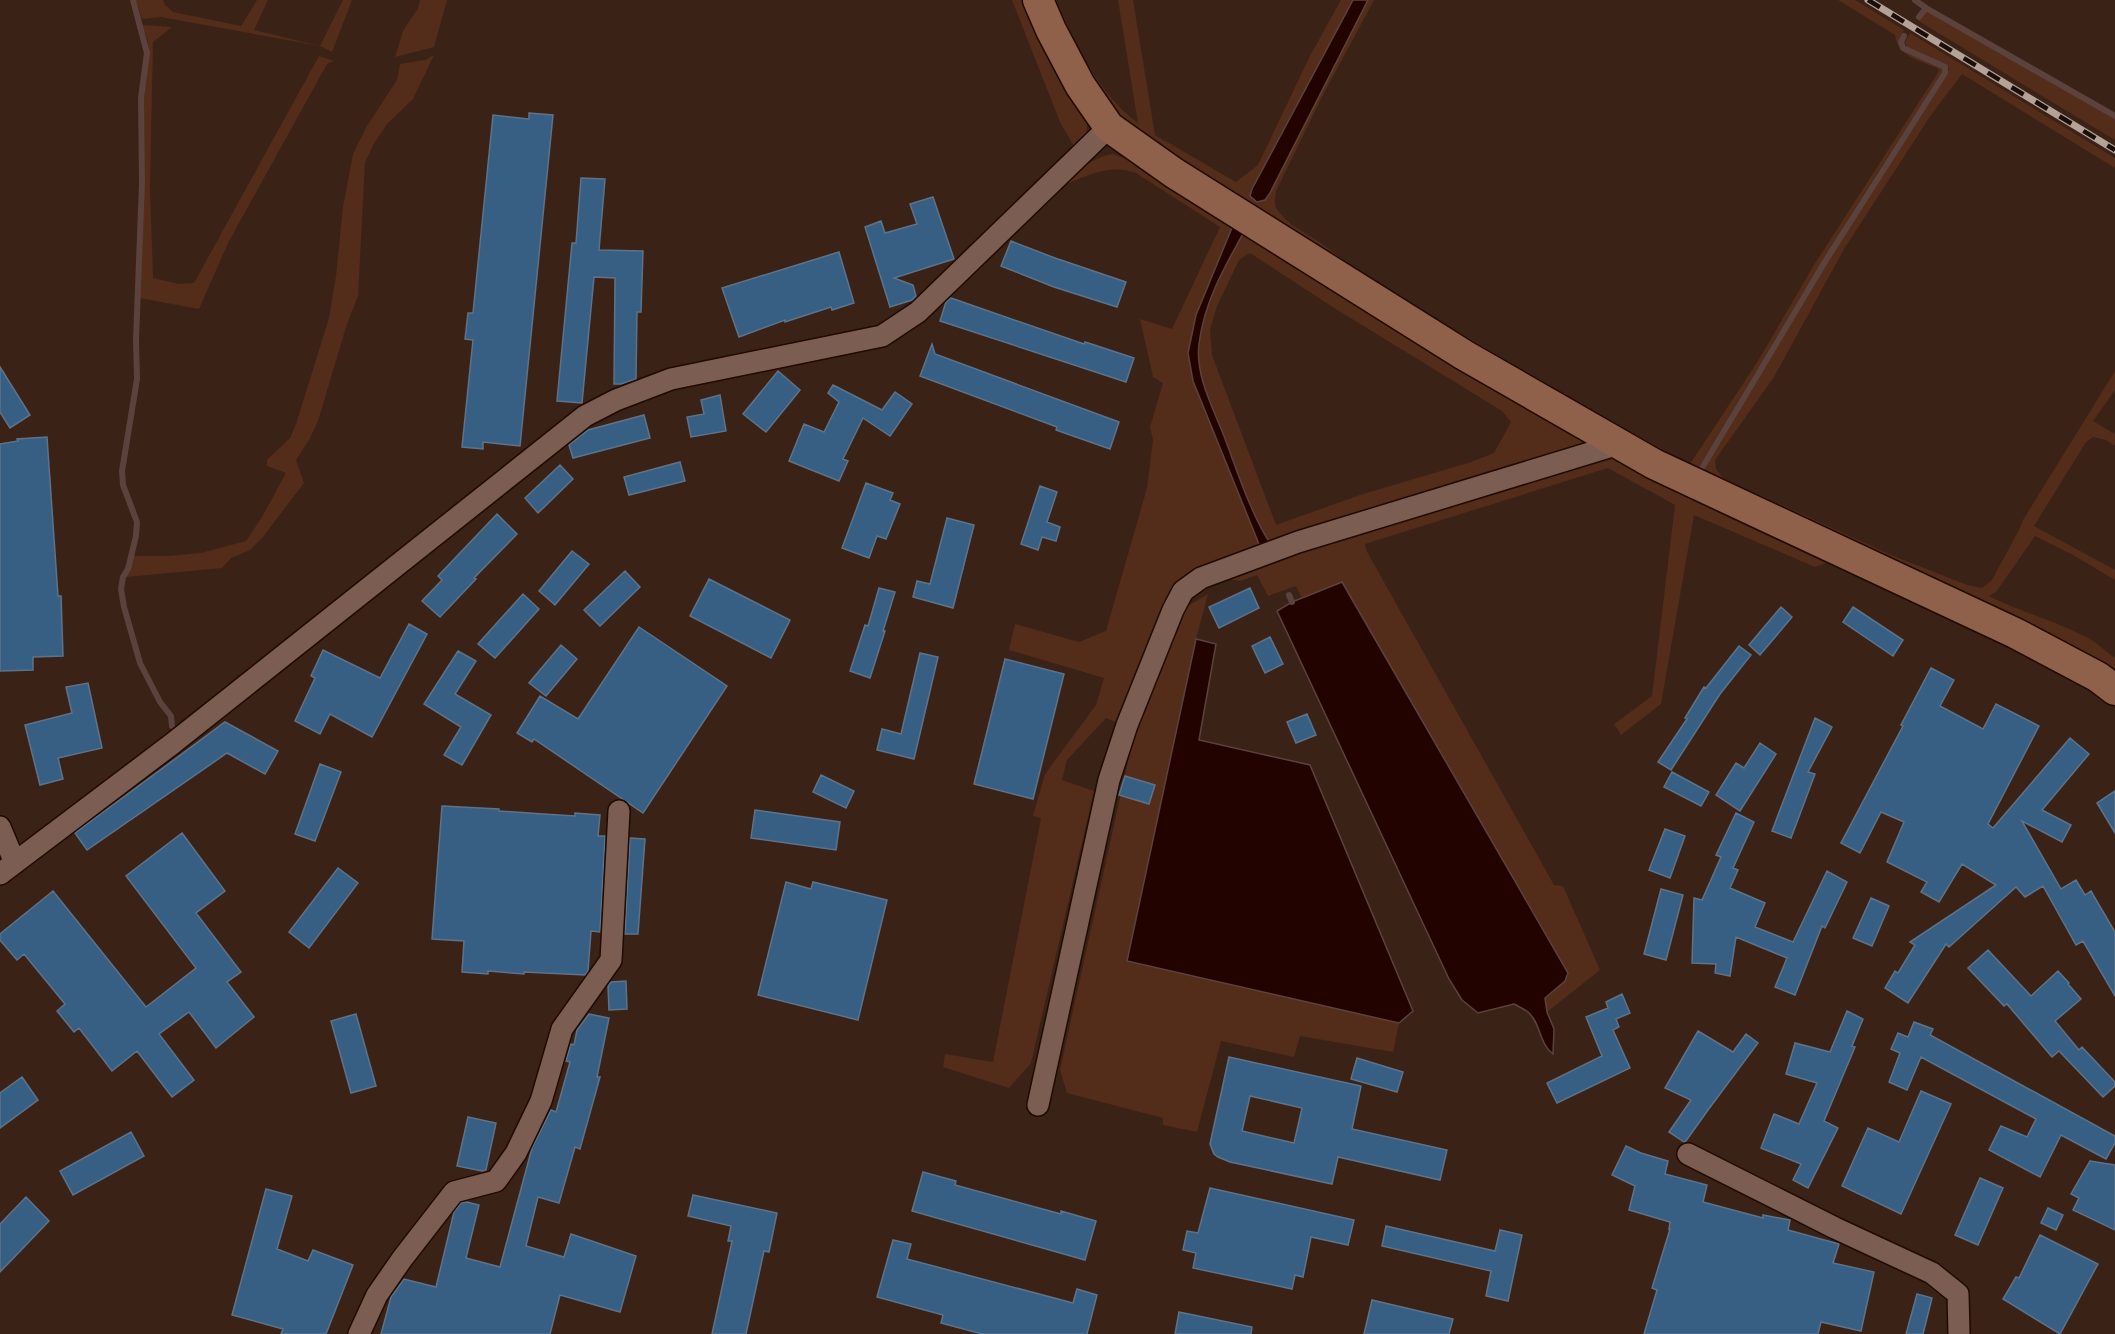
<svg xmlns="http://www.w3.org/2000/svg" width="2115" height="1334" font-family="'Roboto Serif',serif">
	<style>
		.green { fill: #542c1a; fill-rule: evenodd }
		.water { fill: #220300; stroke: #5c423d; stroke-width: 1.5 }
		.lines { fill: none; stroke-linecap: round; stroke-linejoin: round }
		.stream { stroke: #5c423d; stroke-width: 6 }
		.building { fill: #375f84; stroke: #5d7389; stroke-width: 1.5; fill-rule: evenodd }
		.minor-casing { stroke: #210a02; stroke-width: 24 }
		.secondary-casing { stroke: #210a02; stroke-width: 33 }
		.minor { stroke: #7b5e51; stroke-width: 21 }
		.secondary { stroke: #8f604a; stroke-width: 30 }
		.rail-casing { stroke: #b4a198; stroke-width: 7 }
		.rail { stroke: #1a0e09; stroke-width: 4.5; stroke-dasharray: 14; stroke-linecap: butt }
	</style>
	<rect width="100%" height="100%" fill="#3b2216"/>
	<path class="green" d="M 136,0 L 163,0 L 165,5 L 173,12 L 241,26 L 257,0 L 268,0 L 254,30 L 320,46 L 343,0 L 352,0 L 332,52 L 320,46 L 161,17 L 142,19 Z
		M 420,0 L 447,0 L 434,47 L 395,57 L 403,31 L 418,8 Z
		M 1012,0 L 1029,0 L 1087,122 C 1088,135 1084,140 1075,148 L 1060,122 Z
		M 1047,0 L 1056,0 C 1076,44 1098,94 1138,123 L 1118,0 L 1133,0 L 1155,135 L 1236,182 L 1258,165 L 1310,56 L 1341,0 L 1353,0 L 1252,189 L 1251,196 L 1257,202 L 1265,200 L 1368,0 L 1374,0 L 1323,95 L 1276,191 C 1275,198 1273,206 1279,212 C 1291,228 1311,235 1326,247 C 1379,287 1438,320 1496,354 C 1560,391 1624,429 1690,464 L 1758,361 L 1814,265 L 1939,71 L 1937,68 C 1920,61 1897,56 1895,35 L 1838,0 L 1855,0 L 1904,30 L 1898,41 L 1901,49 L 1939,67 L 1942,69 L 1943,73 C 1855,203 1775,339 1695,474 L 1628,440 L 1172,158 L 1106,108 Z
		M 1926,10 L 2115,117 L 2115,140 L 1917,20 Z
		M 142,25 L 172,27 L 153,42 L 150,186 L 153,278 L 179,284 L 194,283 L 319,56 L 334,61 L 327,64 L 228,243 L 199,309 L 140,298 L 144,182 L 143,95 L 149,53 L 148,42 Z
		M 1910,33 L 2115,158 L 2115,168 L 1962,74 L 1931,115 L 1844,249 L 1774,377 L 1715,460 L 1716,469 L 1723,478 L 1891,555 L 1967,585 L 1982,588 L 1992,580 L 2020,528 L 2023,520 L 2115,371 L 2115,390 L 2093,421 L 2115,434 L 2115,446 L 2106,440 L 2093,437 L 2086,442 L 2034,526 L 2115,570 L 2115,580 L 2073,555 L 2035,536 L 1996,592 L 1989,596 C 2022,613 2063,623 2093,641 C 2100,646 2108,653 2115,658 L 2115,684 L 1700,477 L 1826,264 L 1948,73 L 1949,68 L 1946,65 L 1907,47 L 1905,42 Z
		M 434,55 L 413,99 L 387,124 L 373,145 L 365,163 L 358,296 L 346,327 L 318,421 L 309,440 L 296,460 L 304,483 L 262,538 L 250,550 L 231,558 L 222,568 L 126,577 L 130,571 L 132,556 L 168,556 L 201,553 L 246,541 L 262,517 L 286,473 L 267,466 L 267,460 L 290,438 L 296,424 L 329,318 L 336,276 L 343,207 L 353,154 L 367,126 L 397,80 L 400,64 L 425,60 Z
		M 1113,154 L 1127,159 L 1234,223 L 1196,315 L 1188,353 L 1193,381 L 1261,549 L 1206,567 L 1118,723 L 1106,718 L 1067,760 L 1062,780 L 1094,791 L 1031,1063 L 1009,1088 L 943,1067 L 945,1054 L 993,1062 L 1041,818 L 1033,816 L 1045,774 L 1096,705 L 1104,678 L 1009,650 L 1015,624 L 1079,642 L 1106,631 L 1147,488 L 1153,440 L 1150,427 L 1163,383 L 1153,377 L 1140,319 L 1172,329 L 1220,227 L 1136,173 C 1110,163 1086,176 1062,186 C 1078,172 1091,157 1113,154 Z
		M 1245,230 L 1588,440 L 1589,447 L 1271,545 C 1250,512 1238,473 1224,436 C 1213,408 1195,375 1199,344 C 1204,302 1225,266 1245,230 ZM 1250,253 L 1331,306 L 1502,411 L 1511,422 L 1494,453 L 1471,462 L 1360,495 L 1276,525 L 1212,355 L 1210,329 L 1217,306 L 1239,260 Z
		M 1605,454 L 1618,456 L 1696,502 L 1826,563 L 1815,567 L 1694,515 L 1661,704 L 1621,735 L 1614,724 L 1652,696 L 1675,505 L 1608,468 L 1365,544 L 1366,550 L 1554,885 L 1563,886 L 1600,970 L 1547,1012 L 1545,998 L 1565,981 L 1568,973 L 1342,582 L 1302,598 L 1296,586 L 1268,596 L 1257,575 L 1240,581 L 1214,577 Z
		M 1208,594 L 1196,639 L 1127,960 L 1399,1023 L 1393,1052 L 1300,1036 L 1294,1057 L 1221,1041 L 1197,1132 L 1163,1125 L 1163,1118 L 1067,1093 L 1060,1070 L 1135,730 L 1172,632 L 1186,607 Z"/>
	<path class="water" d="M 1353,0 L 1368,0 L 1270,193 L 1265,200 L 1257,202 L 1250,196 L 1252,189 Z
		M 1234,223 L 1245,230 C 1225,266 1204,302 1199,344 C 1195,375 1213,408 1224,436 C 1238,473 1250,512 1271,545 L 1261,549 L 1193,381 L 1188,353 L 1196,315 Z
		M 1342,582 L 1568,973 L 1565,981 L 1545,998 L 1547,1012 L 1554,1029 L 1553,1054 C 1539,1044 1541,1023 1528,1012 C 1524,1009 1518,1006 1514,1004 L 1478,1013 L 1462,1000 L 1449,979 L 1277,611 L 1292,602 Z
		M 1196,639 L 1216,644 L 1199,740 L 1310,765 L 1413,1011 L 1399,1023 L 1127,961 Z"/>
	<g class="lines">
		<path class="stream" d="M 133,0 L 147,53 L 141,98 L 142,183 L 136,340 L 137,379 L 122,471 L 123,485 L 137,522 L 136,536 L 128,569 L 123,577 L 121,589 L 124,607 L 140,663 L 160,702 L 171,716 L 172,726
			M 1915,0 L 1926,8 L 2115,116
			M 1919,17 L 1926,8
			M 1699,473 L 1826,260 L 1945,73 L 1945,67 L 1903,48 L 1901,42 L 1904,36
			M 1289,595 L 1292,602"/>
	</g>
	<path class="building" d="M 529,113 L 553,115 L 520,446 L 483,442 L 483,449 L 462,447 L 473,340 L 465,339 L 468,313 L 473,313 L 493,115 L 529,119 Z
		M 581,178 L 605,179 L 599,250 L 643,251 L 641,312 L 637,312 L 636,379 L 621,384 L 614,384 L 615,278 L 594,277 L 582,403 L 557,401 L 572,243 L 576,243 Z
		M 933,197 L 954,259 L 894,278 L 913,285 L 916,296 L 912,300 L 890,307 L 865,227 L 881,221 L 885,233 L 917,224 L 910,204 Z
		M 1011,241 L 1055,258 L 1126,282 L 1117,307 L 1054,287 L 1001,266 Z
		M 839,252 L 854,303 L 832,310 L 831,307 L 785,322 L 785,320 L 739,337 L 722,288 Z
		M 951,298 L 1084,344 L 1085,342 L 1134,358 L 1126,382 L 940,321 L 946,302 Z
		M 932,344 L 935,354 L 1119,422 L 1110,449 L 1056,430 L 1057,427 L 920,376 Z
		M 0,367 L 30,415 L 10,428 L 0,412 Z
		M 778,371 L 800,390 L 766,432 L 743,414 Z
		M 833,385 L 882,410 L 895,392 L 912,404 L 890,436 L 863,418 L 843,459 L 848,461 L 839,481 L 789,461 L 804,424 L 824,432 L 839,402 L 828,393 Z
		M 720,395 L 726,431 L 691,437 L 687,417 L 704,414 L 701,400 Z
		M 644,415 L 650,438 L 573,458 L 569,445 L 588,430 Z
		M 47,437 L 58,596 L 61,596 L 63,656 L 33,657 L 33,670 L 0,671 L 0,444 L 18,441 L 17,439 Z
		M 680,462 L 685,481 L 629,495 L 624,477 Z
		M 560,465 L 573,479 L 538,513 L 525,498 Z
		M 866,483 L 893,493 L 890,500 L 900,504 L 886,539 L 877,536 L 869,558 L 842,548 Z
		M 1040,486 L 1057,492 L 1047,522 L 1060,527 L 1056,541 L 1042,537 L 1038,550 L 1021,544 Z
		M 497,514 L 517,534 L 474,578 L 476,579 L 440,617 L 422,601 L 442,580 L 438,576 Z
		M 947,518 L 974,525 L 953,608 L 913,597 L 917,581 L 930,584 Z
		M 572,551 L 589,564 L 555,605 L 539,591 Z
		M 625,571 L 640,587 L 600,626 L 584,610 Z
		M 709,579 L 790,620 L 771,658 L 690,616 Z
		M 879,588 L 895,592 L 883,631 L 885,631 L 870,678 L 850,671 L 865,625 L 868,626 Z
		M 1250,588 L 1259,608 L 1219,628 L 1209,607 Z
		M 523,594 L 539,609 L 495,658 L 478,644 Z
		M 1781,607 L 1792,617 L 1760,655 L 1749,645 Z
		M 1853,607 L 1903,640 L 1893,656 L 1843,622 Z
		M 409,624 L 427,634 L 372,737 L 330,714 L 320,734 L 295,721 L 315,678 L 311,676 L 323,650 L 380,678 Z
		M 639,627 L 727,686 L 643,813 L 534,739 L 532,742 L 517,733 L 540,696 L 578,719 Z
		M 1270,637 L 1283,664 L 1265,673 L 1252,646 Z
		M 561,645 L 577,659 L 546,696 L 529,683 Z
		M 1739,646 L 1751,655 L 1720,694 L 1671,770 L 1658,762 L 1687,719 L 1685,718 L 1704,687 L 1706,688 Z
		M 458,651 L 476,661 L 455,694 L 491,715 L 462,765 L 444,755 L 461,727 L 424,704 Z
		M 920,653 L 938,657 L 914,759 L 877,750 L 882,729 L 901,734 Z
		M 1005,659 L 1064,674 L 1033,799 L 974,784 Z
		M 1931,668 L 1954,680 L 1940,706 L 1983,729 L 1996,704 L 2039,726 L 1988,824 L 1993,828 L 2070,738 L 2089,754 L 2042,810 L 2071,825 L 2062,842 L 2022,821 L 2061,889 L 2076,880 L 2085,895 L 2091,891 L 2115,932 L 2115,996 L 2083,941 L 2076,945 L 2043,886 L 2025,897 L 2016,887 L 1949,947 L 1946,944 L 1908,1003 L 1885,988 L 1895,971 L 1898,973 L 1915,945 L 1910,942 L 1996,885 L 1962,864 L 1939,902 L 1921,892 L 1927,882 L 1887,862 L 1904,822 L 1881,812 L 1860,853 L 1841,843 L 1903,726 L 1901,725 Z
		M 88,683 L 102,748 L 58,758 L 63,779 L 40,785 L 25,725 L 72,713 L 66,687 Z
		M 1307,714 L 1316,735 L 1296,743 L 1287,722 Z
		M 1815,718 L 1832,727 L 1808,772 L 1815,774 L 1791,838 L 1772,831 Z
		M 225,722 L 278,751 L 265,774 L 227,753 L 87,850 L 75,833 Z
		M 1760,743 L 1776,754 L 1740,811 L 1716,795 L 1736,763 L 1744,768 Z
		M 320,764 L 341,772 L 315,841 L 295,834 Z
		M 1672,772 L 1709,792 L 1701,806 L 1664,787 Z
		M 821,775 L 854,791 L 846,808 L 813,792 Z
		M 1125,776 L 1155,785 L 1149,804 L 1119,795 Z
		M 2115,791 L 2115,833 L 2097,803 Z
		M 442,806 L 499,809 L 499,811 L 543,814 L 575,816 L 575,813 L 600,815 L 598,836 L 605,836 L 600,932 L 591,931 L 588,971 L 585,975 L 524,972 L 524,974 L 488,971 L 488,974 L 462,972 L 464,941 L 432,939 Z
		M 755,810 L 840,822 L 836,850 L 751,838 Z
		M 1736,813 L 1754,822 L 1733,868 L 1738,870 L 1730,888 L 1765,903 L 1755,927 L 1793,942 L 1827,871 L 1847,882 L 1825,928 L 1822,926 L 1795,995 L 1775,987 L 1787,958 L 1736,937 L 1730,976 L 1715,973 L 1716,964 L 1692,963 L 1694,898 L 1702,900 L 1721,857 L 1716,855 Z
		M 1665,829 L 1685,836 L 1670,878 L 1649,870 Z
		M 182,833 L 225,891 L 196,913 L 241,972 L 227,982 L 254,1017 L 216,1048 L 189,1012 L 159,1034 L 194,1080 L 172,1097 L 137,1051 L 112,1071 L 79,1028 L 74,1032 L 57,1011 L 65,1004 L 24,954 L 17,960 L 0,940 L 0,934 L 53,891 L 146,1007 L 196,968 L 126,876 Z
		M 630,838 L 645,839 L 638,934 L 625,934 Z
		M 338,868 L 358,883 L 309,948 L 289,932 Z
		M 786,882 L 811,889 L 813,882 L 887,900 L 858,1020 L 758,995 Z
		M 1661,889 L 1683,895 L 1666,960 L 1644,954 Z
		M 1871,898 L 1889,906 L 1872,946 L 1853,938 Z
		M 1988,950 L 2031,996 L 2058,971 L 2069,983 L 2068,984 L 2081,999 L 2055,1021 L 2079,1050 L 2082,1047 L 2115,1082 L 2115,1086 L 2103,1097 L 2059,1051 L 2052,1057 L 2007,1004 L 2004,1006 L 1968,968 Z
		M 626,981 L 627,1009 L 609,1010 L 608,986 L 611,982 Z
		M 1622,994 L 1630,1013 L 1616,1019 L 1619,1027 L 1613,1030 L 1630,1068 L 1557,1103 L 1547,1083 L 1602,1056 L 1586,1017 L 1608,1008 L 1606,1002 Z
		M 1847,1011 L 1863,1019 L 1852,1046 L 1855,1047 L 1824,1121 L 1838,1128 L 1808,1188 L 1793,1180 L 1801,1164 L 1761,1148 L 1774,1114 L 1799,1124 L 1817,1083 L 1786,1074 L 1795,1043 L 1830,1052 Z
		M 356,1014 L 376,1086 L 351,1093 L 331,1021 Z
		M 589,1014 L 609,1018 L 597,1077 L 600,1077 L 580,1149 L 575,1147 L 559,1203 L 538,1197 L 526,1246 L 564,1257 L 571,1234 L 636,1256 L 620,1312 L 560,1295 L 550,1334 L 381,1334 L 391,1297 L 404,1279 L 436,1287 L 454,1212 L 461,1203 L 467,1202 L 479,1205 L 466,1258 L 500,1267 L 532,1148 L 551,1110 L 556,1112 L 570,1062 L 566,1061 L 571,1044 L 574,1045 L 577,1030 Z
		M 1914,1022 L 1933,1029 L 1930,1035 L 2115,1136 L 2115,1143 L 2106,1159 L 2061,1135 L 2040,1177 L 1989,1150 L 2001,1126 L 2027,1137 L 2036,1119 L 1921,1057 L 1907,1090 L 1889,1082 L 1900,1053 L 1891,1049 L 1898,1033 L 1908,1037 Z
		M 1698,1031 L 1733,1052 L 1746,1034 L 1758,1043 L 1708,1110 L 1686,1141 L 1684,1142 L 1669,1132 L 1691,1100 L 1665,1088 Z
		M 1229,1057 L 1361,1086 L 1352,1129 L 1447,1150 L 1440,1180 L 1338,1157 L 1332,1184 L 1230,1162 L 1218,1157 L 1214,1154 L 1210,1144 ZM 1250,1096 L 1302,1108 L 1294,1143 L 1242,1131 Z
		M 1357,1058 L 1403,1072 L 1397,1092 L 1351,1079 Z
		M 22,1077 L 38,1100 L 0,1128 L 0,1093 Z
		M 1921,1091 L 1951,1104 L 1901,1214 L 1842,1186 L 1868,1128 L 1899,1142 Z
		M 468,1117 L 496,1123 L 486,1170 L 482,1171 L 457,1166 Z
		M 131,1132 L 144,1156 L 73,1195 L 60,1171 Z
		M 1626,1146 L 1641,1153 L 1668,1161 L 1665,1174 L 1707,1185 L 1703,1202 L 1763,1218 L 1763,1215 L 1790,1220 L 1788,1230 L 1839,1244 L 1833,1263 L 1874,1272 L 1861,1331 L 1821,1322 L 1818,1334 L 1644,1334 L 1657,1290 L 1652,1288 L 1670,1229 L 1669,1229 L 1670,1222 L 1629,1210 L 1635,1186 L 1612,1175 Z
		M 2090,1161 L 2115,1165 L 2115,1230 L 2073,1210 L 2079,1198 L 2071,1194 Z
		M 923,1172 L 956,1181 L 955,1185 L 1061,1214 L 1061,1211 L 1096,1221 L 1085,1260 L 912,1211 Z
		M 1980,1178 L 2003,1188 L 1978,1245 L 1955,1235 Z
		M 1210,1188 L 1354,1220 L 1348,1245 L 1311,1237 L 1303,1277 L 1295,1275 L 1292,1289 L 1193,1268 L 1196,1253 L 1183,1250 L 1187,1231 L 1198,1233 Z
		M 266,1189 L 292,1196 L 277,1249 L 308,1261 L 313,1250 L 353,1265 L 326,1334 L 281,1334 L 283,1329 L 232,1315 Z
		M 693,1195 L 777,1213 L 769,1252 L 764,1251 L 746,1334 L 712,1334 L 732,1241 L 728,1241 L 731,1226 L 688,1216 Z
		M 26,1197 L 49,1221 L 0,1272 L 0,1224 Z
		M 2048,1208 L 2063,1215 L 2056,1230 L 2041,1223 Z
		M 1386,1226 L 1495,1251 L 1500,1230 L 1522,1235 L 1508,1301 L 1486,1296 L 1491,1271 L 1382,1246 Z
		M 2040,1235 L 2098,1264 L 2060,1334 L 2003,1299 L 2016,1277 L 2019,1278 Z
		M 893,1240 L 911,1244 L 907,1259 L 1073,1303 L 1077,1289 L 1097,1295 L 1087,1334 L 982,1334 L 941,1323 L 943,1315 L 877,1297 Z
		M 1917,1294 L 1932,1298 L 1923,1334 L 1906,1334 Z
		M 1372,1300 L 1453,1319 L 1449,1334 L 1364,1334 Z
		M 1179,1312 L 1252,1327 L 1251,1334 L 1175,1334 Z"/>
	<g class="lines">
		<defs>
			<path id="minor" d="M 0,827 L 15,863
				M 0,874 L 172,744 L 585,416 L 616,400 L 671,379 L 882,336 L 918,312 L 1109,127
				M 1038,1105 L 1109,780 L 1127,725 L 1173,610 L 1183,591 L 1201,578 L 1298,542 L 1619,444
				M 1688,1154 L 1835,1228 L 1932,1273 L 1958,1294 L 1959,1334
				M 359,1334 L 377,1295 L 402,1259 L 454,1192 L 496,1181 L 516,1153 L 541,1101 L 562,1029 L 611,960 L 619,811"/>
			<path id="secondary" d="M 1038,0 L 1051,30 L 1080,85 L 1109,127 L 1174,173 L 1464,355 L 1654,464 L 2015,633 L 2098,677 L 2115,690"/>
		</defs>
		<use href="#minor" class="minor-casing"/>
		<use href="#secondary" class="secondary-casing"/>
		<use href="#minor" class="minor"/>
		<use href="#secondary" class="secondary"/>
		<defs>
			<path id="rail" d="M 1868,0 L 2115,150"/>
		</defs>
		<use href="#rail" class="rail-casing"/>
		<use href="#rail" class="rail"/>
	</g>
</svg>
